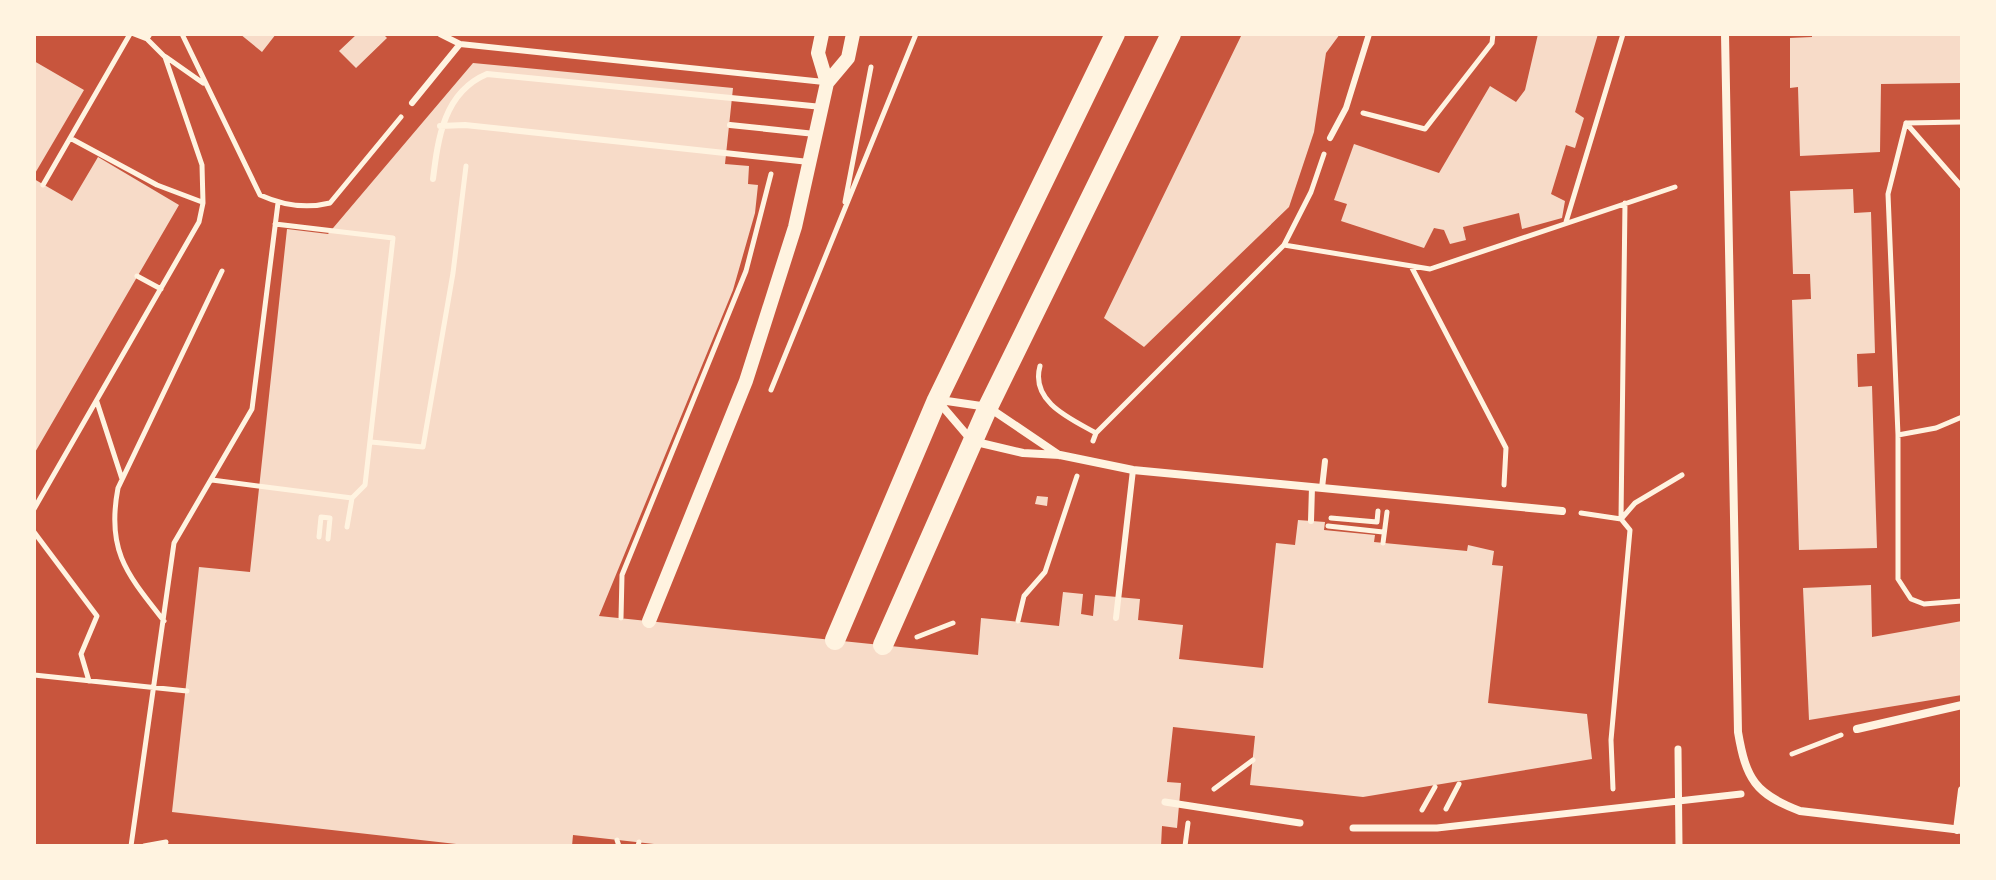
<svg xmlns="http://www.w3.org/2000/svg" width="1996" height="880" font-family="Arial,sans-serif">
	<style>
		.building { fill: #f7dbc8 }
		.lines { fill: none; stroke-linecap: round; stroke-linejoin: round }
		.path { stroke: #fff3e0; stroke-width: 5 }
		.service { stroke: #fff3e0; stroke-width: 6 }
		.pedestrian { stroke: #fff3e0; stroke-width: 7 }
		.minor { stroke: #fff3e0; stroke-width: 8 }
		.tertiary { stroke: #fff3e0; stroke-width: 14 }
		.primary { stroke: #fff3e0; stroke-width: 20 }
	</style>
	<rect width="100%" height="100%" fill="#c8553d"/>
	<path class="building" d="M 240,34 L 276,34 L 262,52 Z
		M 357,34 L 383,34 L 387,38 L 356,68 L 339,51 Z
		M 1242,34 L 1340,34 L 1326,53 L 1314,132 L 1289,207 L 1144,347 L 1104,318 Z
		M 1538,34 L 1598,34 L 1575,112 L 1584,118 L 1575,148 L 1566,145 L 1551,194 L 1565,201 L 1562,218 L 1522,229 L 1519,213 L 1463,227 L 1466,240 L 1450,244 L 1444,230 L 1434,228 L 1424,248 L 1341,221 L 1347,204 L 1334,200 L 1354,144 L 1439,173 L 1490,86 L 1516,102 L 1525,90 Z
		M 1812,34 L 1962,34 L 1962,83 L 1881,84 L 1880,152 L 1800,156 L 1798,87 L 1790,88 L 1790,38 L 1812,37 Z
		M 34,61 L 84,90 L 34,175 Z
		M 473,63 L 733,88 L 725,164 L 749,166 L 748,184 L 758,185 L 755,213 L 733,290 L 599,616 L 978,655 L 981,618 L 1059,626 L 1063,592 L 1083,594 L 1081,614 L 1093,616 L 1095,595 L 1140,599 L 1138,620 L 1183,625 L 1179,659 L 1263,668 L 1276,543 L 1295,545 L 1298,520 L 1325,522 L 1324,530 L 1375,535 L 1374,542 L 1467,551 L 1468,545 L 1494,551 L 1492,565 L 1503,566 L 1488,703 L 1587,714 L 1592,759 L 1363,797 L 1250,785 L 1255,736 L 1173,727 L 1167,782 L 1181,783 L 1177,828 L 1162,826 L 1161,846 L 672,846 L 573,835 L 572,846 L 474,846 L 172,812 L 199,567 L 250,572 L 287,229 L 328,234 Z
		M 98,157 L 179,205 L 34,454 L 34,179 L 72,201 Z
		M 1853,189 L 1854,213 L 1871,212 L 1875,353 L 1857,354 L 1858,387 L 1872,386 L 1877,548 L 1799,550 L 1792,300 L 1811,299 L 1810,274 L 1793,274 L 1790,191 Z
		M 1037,496 L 1048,497 L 1047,506 L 1035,504 Z
		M 1871,585 L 1872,637 L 1962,621 L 1962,695 L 1809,720 L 1803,588 Z"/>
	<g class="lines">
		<path class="path" d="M 134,34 L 147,39 L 150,34
			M 182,34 L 260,195 C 282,205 306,209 330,203 L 401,117
			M 166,57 L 203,83
			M 1363,113 L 1425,129 L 1492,43 L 1493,34
			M 1962,122 L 1906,123 L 1888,194 L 1898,435 L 1898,579 L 1911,599 L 1924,604 L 1962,601
			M 1906,123 L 1962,187
			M 70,138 L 157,185 L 202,202
			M 43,185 L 130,34
			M 845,202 L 871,67
			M 1566,222 L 1623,34
			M 1284,245 L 1430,269 L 1675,187
			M 1411,266 L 1506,448 L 1504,485
			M 137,276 L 161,289
			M 1040,366 C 1030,402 1071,419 1096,433
			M 771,390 L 916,34
			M 97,402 L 122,479
			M 1898,435 L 1936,428 L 1962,417
			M 1093,441 L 1096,433 L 1284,245 L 1311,192 L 1324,154
			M 371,442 L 423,447 L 453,273 L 466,166
			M 212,480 L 352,498 L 365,485 L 393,238 L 275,224
			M 34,509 L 199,222 L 203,203 L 202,165 L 165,57 L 147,39
			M 1581,513 L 1621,519 L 1630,530 L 1611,740 L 1613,789
			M 1331,518 L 1377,522 L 1378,511
			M 1622,518 L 1635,503 L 1682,475
			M 1621,519 L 1625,203
			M 1328,526 L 1383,532
			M 347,527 L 352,498
			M 34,532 L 97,616 L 81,654 L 89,681
			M 319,537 L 321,517 L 330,518 L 328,539
			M 1383,543 L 1387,512
			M 621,618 L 622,575 L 746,271 L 771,174
			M 164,621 C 127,574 106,551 118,488 L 222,271
			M 1018,621 L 1024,596 L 1045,572 L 1077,476
			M 917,637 L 953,623
			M 34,675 L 187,691
			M 1792,754 L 1841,735
			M 1214,789 L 1253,760
			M 1446,809 L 1459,784
			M 1422,810 L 1435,787
			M 617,840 L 619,846
			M 131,846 L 174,543 L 252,409 L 278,203
			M 144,846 L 166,842 L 165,846
			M 638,846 L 639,842
			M 1185,846 L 1188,823"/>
		<path class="service" d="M 440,34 L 460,44 L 824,82
			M 412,103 L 460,44
			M 730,125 L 815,134
			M 440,126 L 465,125 L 809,162
			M 1330,138 L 1346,108 L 1369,34
			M 433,179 C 438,138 444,92 487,74 L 822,107
			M 1322,488 L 1325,461
			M 1311,521 L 1312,487
			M 1116,618 L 1133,470"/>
		<path class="pedestrian" d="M 1678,749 L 1679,846
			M 1165,802 L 1300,823
			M 1353,828 L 1437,828 L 1741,794"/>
		<path class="minor" d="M 1725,34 L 1738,732 C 1746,779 1755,794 1800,811 L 1962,830
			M 937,400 L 972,441 L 1023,453 L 1060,455 L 1133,470 L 1562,511
			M 940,400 L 988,407 L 1059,455
			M 1857,729 L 1962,705
			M 1957,830 L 1962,790"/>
		<path class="tertiary" d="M 822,34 L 818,53 L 827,83
			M 649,621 L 746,381 L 795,227 L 827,83 L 848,58 L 853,34"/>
		<path class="primary" d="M 835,640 L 937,400 L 1115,34
			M 883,645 L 988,407 L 1171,34"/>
	</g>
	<rect width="1996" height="880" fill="none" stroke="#fff3e0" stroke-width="72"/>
</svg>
